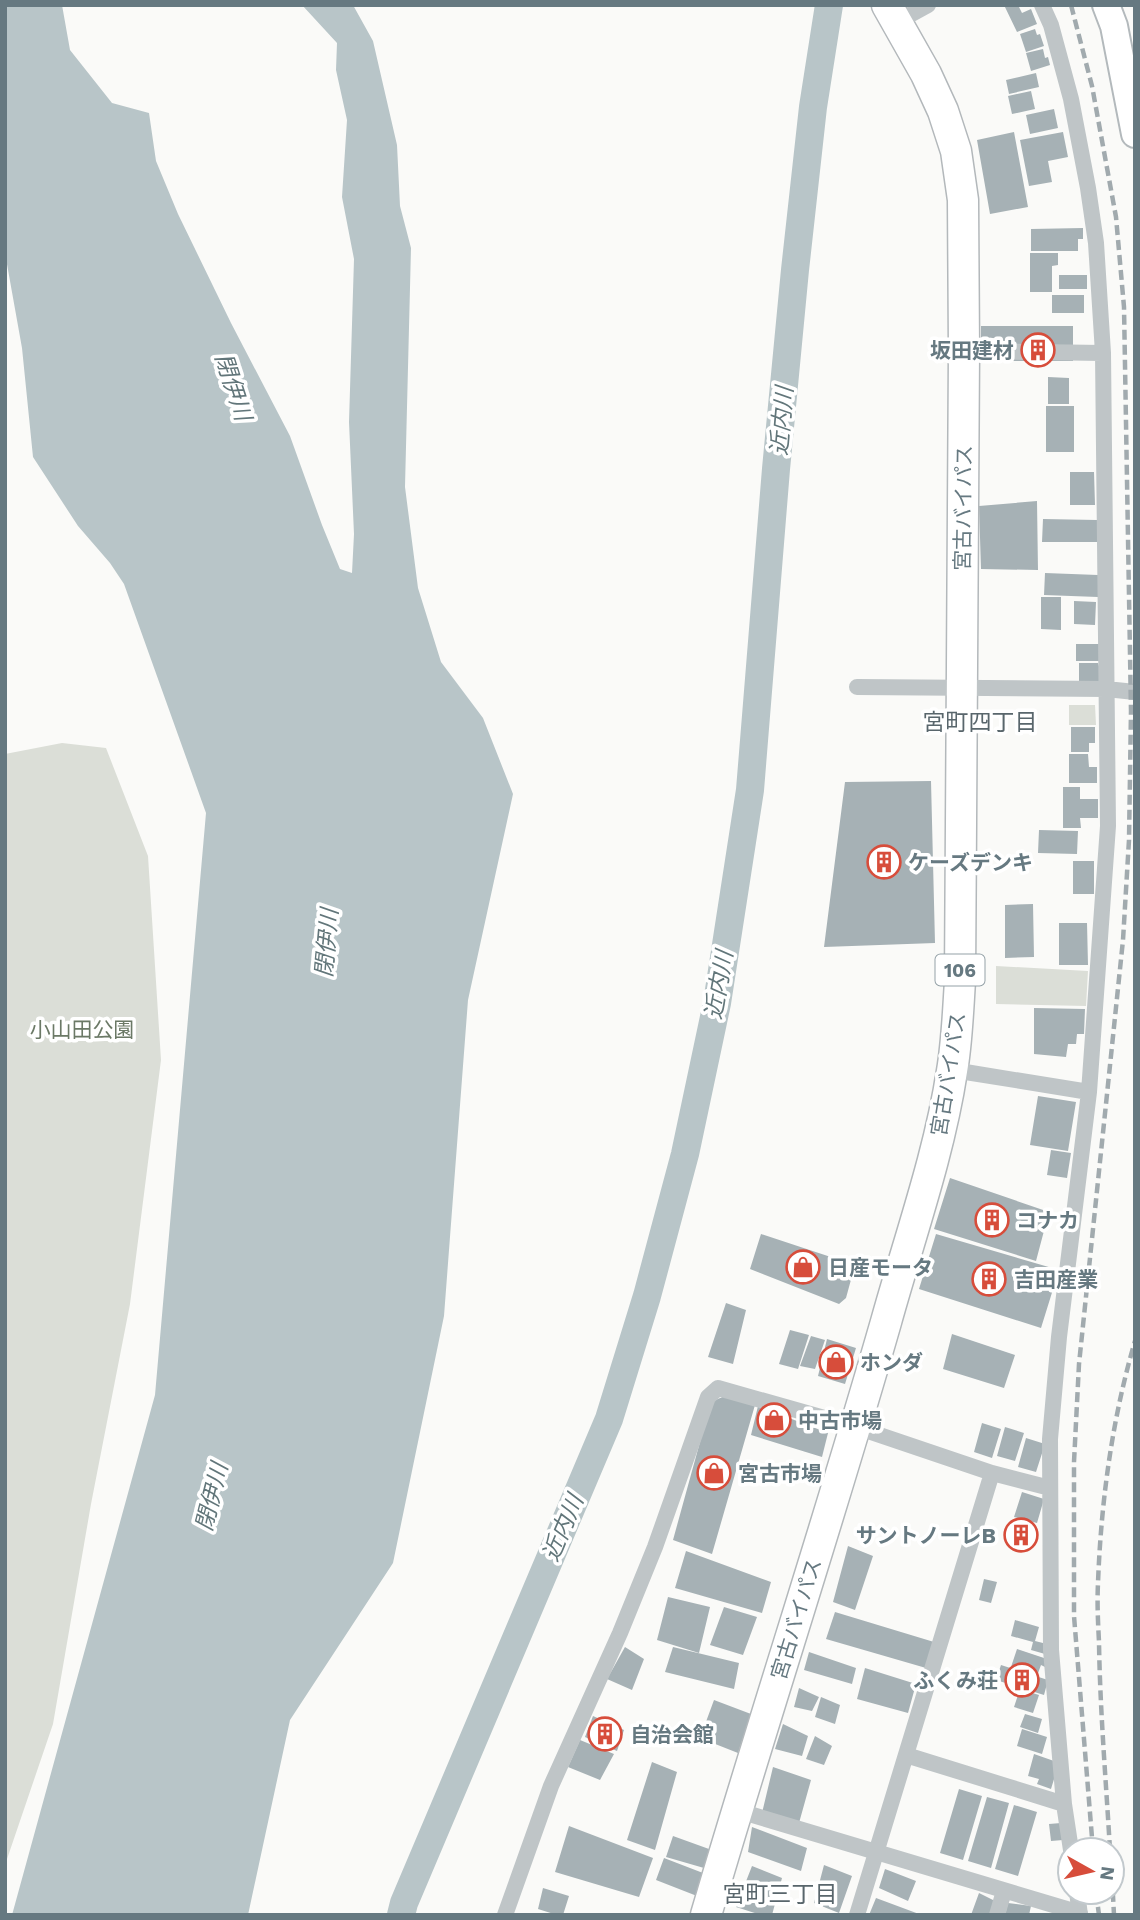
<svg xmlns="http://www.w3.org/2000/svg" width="1140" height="1920" font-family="'Work Sans','Noto Sans JP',sans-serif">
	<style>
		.green { fill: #dbded7 }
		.water { fill: #b8c5c8 }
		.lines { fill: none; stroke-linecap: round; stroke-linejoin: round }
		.river { stroke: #b8c5c8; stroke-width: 28 }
		.building { fill: #a6b1b5 }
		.primary-casing { stroke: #b3b9bc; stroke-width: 30 }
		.highway-casing { stroke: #b3b8bb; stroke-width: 33 }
		.street { stroke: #bfc5c7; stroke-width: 16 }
		.primary { stroke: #fff; stroke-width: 26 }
		.highway { stroke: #fff; stroke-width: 30 }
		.rail { stroke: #a1aaae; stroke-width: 4.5; stroke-dasharray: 10 5; stroke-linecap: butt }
		.labels { text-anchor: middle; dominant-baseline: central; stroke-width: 7; stroke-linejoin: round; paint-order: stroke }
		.shield { fill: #fff; stroke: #94a1a7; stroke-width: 2 }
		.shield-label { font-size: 19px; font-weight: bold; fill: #667981 }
		.poi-label { font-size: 21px; font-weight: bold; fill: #667981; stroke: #fff; text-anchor: start }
		.street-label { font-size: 21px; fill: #667981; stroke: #fff }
		.park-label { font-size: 21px; fill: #6b7966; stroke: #fff }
		.water-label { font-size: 23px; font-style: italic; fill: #62767a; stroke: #fff }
		.neighbourhood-label { font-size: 23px; fill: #59666c; stroke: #fff }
	</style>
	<rect width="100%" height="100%" fill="#fafaf8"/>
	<path class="green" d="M 1069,705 L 1095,705 L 1096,725 L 1069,725 Z
		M 62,743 L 106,748 L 148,856 L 161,1060 L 130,1304 L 91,1504 L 53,1724 L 5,1865 L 5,754 Z
		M 996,966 L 1088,971 L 1086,1006 L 996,1004 Z"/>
	<path class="water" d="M 5,5 L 62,5 L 70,50 L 112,103 L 149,113 L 156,161 L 178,214 L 231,323 L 290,436 L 322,525 L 340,569 L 352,573 L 354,534 L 349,422 L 354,259 L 342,197 L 347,120 L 336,70 L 337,43 L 302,5 L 353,5 L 373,41 L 397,145 L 400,206 L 411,248 L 405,487 L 418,588 L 441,662 L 483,718 L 513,794 L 468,1000 L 444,1316 L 393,1563 L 290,1720 L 248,1915 L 12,1915 L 155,1395 L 206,813 L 124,584 L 110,563 L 78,526 L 33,457 L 22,348 L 5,253 Z"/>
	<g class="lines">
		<path class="river" d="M 401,1915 L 404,1903 L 609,1419 L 647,1296 L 685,1154 L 717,1003 L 750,790 L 776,469 L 795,270 L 813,107 L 829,5"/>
	</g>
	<path class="building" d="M 1004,5 L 1018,5 L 1022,13 L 1031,9 L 1037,24 L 1017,32 Z
		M 1035,29 L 1037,35 L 1040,34 L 1044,46 L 1026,52 L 1020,34 Z
		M 1043,49 L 1045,58 L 1048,57 L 1050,65 L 1031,71 L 1026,53 Z
		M 1036,73 L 1039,87 L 1009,94 L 1006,80 Z
		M 1031,91 L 1035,109 L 1012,114 L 1008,96 Z
		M 1054,109 L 1058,128 L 1030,134 L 1026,115 Z
		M 1014,132 L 1028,207 L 990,214 L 977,140 Z
		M 1063,132 L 1068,157 L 1048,161 L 1052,182 L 1029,186 L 1020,140 Z
		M 1083,228 L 1083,239 L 1078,239 L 1078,251 L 1031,251 L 1031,229 Z
		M 1030,253 L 1058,253 L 1058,265 L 1052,266 L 1052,292 L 1030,292 Z
		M 1059,275 L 1087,275 L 1087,289 L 1059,289 Z
		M 1052,295 L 1084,295 L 1084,313 L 1052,313 Z
		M 981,326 L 1073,326 L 1073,361 L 1002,361 L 1002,338 L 981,338 Z
		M 1048,377 L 1069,378 L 1069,404 L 1048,404 Z
		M 1046,406 L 1074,406 L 1074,452 L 1046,452 Z
		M 1070,472 L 1094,472 L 1095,505 L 1070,505 Z
		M 1037,501 L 1038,570 L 981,569 L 979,506 Z
		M 1043,519 L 1097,520 L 1097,542 L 1042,542 Z
		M 1045,573 L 1098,575 L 1098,597 L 1044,595 Z
		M 1041,597 L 1061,597 L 1061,630 L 1041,629 Z
		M 1074,601 L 1096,602 L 1095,625 L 1074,624 Z
		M 1076,644 L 1099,644 L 1099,661 L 1076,661 Z
		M 1079,663 L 1098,663 L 1106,689 L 1079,690 Z
		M 1071,727 L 1095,727 L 1095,743 L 1089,743 L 1089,752 L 1071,752 Z
		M 1069,754 L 1088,754 L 1089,767 L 1097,767 L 1097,783 L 1069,783 Z
		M 931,781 L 935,943 L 824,947 L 845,782 Z
		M 1063,787 L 1080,787 L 1080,799 L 1098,799 L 1098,818 L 1080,818 L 1081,828 L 1063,828 Z
		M 1039,830 L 1078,831 L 1077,854 L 1038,853 Z
		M 1073,861 L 1094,861 L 1094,894 L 1073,894 Z
		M 1033,904 L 1034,957 L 1005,958 L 1005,905 Z
		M 1059,923 L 1087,923 L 1088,965 L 1059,965 Z
		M 1034,1008 L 1085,1009 L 1084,1034 L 1077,1034 L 1076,1044 L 1068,1044 L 1066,1057 L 1034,1054 Z
		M 1038,1096 L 1076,1102 L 1068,1151 L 1030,1145 Z
		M 1051,1150 L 1071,1153 L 1067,1178 L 1047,1175 Z
		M 950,1178 L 1049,1212 L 1036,1261 L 934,1229 Z
		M 761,1234 L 855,1265 L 846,1298 L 839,1304 L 750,1269 Z
		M 936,1234 L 1059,1270 L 1041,1328 L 919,1289 Z
		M 726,1303 L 746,1310 L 733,1364 L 708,1357 Z
		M 790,1330 L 809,1335 L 798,1369 L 779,1364 Z
		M 952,1334 L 1015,1355 L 1004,1388 L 943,1369 Z
		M 811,1336 L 825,1340 L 815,1369 L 800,1366 Z
		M 827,1339 L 856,1348 L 845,1384 L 818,1376 Z
		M 727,1395 L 755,1405 L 712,1554 L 673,1540 L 711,1402 Z
		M 758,1406 L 828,1433 L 822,1457 L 751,1435 Z
		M 982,1423 L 1001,1429 L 992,1458 L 974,1452 Z
		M 1005,1427 L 1024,1433 L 1015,1461 L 997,1456 Z
		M 1026,1438 L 1045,1444 L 1036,1472 L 1018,1467 Z
		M 1022,1492 L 1044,1499 L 1037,1523 L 1014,1517 Z
		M 1014,1519 L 1036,1526 L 1029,1550 L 1006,1543 Z
		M 848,1546 L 873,1556 L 855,1610 L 833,1602 Z
		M 686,1551 L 771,1582 L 762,1613 L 675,1588 Z
		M 984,1579 L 997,1582 L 991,1603 L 979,1600 Z
		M 668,1597 L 710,1607 L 699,1653 L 657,1640 Z
		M 724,1607 L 757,1617 L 743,1655 L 710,1645 Z
		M 835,1612 L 934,1642 L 926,1668 L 826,1639 Z
		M 1015,1620 L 1039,1627 L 1035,1641 L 1047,1644 L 1045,1654 L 1031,1650 L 1033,1642 L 1011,1636 Z
		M 625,1647 L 644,1659 L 632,1690 L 607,1679 Z
		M 673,1647 L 739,1663 L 734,1689 L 665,1672 Z
		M 1017,1649 L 1047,1659 L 1045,1667 L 1041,1665 L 1037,1676 L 1011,1667 Z
		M 809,1652 L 856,1668 L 852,1684 L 804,1670 Z
		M 1001,1665 L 1048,1680 L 1044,1695 L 996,1680 Z
		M 865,1668 L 916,1684 L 908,1713 L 857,1699 Z
		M 799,1688 L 819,1697 L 812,1711 L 794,1707 Z
		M 1020,1689 L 1039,1695 L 1033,1713 L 1014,1707 Z
		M 821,1697 L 840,1705 L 835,1724 L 815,1717 Z
		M 714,1700 L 751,1714 L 738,1753 L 700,1738 Z
		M 1025,1714 L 1042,1719 L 1038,1733 L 1020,1727 Z
		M 593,1716 L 624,1730 L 617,1751 L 585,1737 Z
		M 783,1724 L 808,1736 L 802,1756 L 775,1749 Z
		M 1022,1729 L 1047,1737 L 1042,1754 L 1017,1746 Z
		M 815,1736 L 832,1746 L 824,1765 L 806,1759 Z
		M 580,1740 L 614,1754 L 600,1780 L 568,1767 Z
		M 1034,1754 L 1054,1761 L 1058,1766 L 1051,1789 L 1037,1784 L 1039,1779 L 1028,1776 Z
		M 652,1762 L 677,1772 L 655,1850 L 627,1840 Z
		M 773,1767 L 811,1780 L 799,1823 L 762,1813 Z
		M 959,1789 L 982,1796 L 963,1860 L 940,1853 Z
		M 987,1797 L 1009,1803 L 991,1868 L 968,1861 Z
		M 1014,1805 L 1037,1812 L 1018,1876 L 995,1869 Z
		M 1061,1823 L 1063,1840 L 1051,1841 L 1049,1824 Z
		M 569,1826 L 653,1858 L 639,1897 L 555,1872 Z
		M 752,1827 L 807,1848 L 801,1871 L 748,1852 Z
		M 673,1836 L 709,1849 L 704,1868 L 666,1857 Z
		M 664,1858 L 703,1873 L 697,1896 L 656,1880 Z
		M 824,1865 L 852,1876 L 839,1913 L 814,1903 Z
		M 752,1866 L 782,1878 L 772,1915 L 761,1915 L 736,1907 Z
		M 885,1869 L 916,1881 L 908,1901 L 879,1888 Z
		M 543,1888 L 569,1896 L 563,1915 L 557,1915 L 538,1909 Z
		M 979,1893 L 995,1901 L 991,1915 L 971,1915 Z
		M 876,1898 L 919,1914 L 919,1915 L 869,1915 Z
		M 1008,1903 L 1031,1906 L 1029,1915 L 1005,1915 Z"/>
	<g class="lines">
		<defs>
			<path id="primary" d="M 1106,5 L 1114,26 L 1135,134"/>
			<path id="highway" d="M 706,1915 C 764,1717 829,1521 886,1322 C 909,1239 939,1156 952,1071 C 957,1042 958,1011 960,981 L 964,351 L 963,200 L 956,151 L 943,111 L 926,74 L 887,5"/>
		</defs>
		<use href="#primary" class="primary-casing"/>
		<use href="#highway" class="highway-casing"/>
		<path class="street" d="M 1042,5 L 1051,25 L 1071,99 L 1088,188 L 1096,243 L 1103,353 L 1108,826 L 1089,1092 L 1059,1337 L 1050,1439 L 1051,1650 L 1064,1804 L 1071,1850
			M 897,22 L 928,5
			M 964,351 L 1103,353
			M 857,687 L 1106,689 L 1135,692
			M 953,1070 L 1089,1092
			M 906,1755 L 1064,1804
			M 736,1810 L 1080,1913
			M 1077,1892 L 1080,1915
			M 505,1915 L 551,1786 L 620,1633 L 655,1547 L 708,1397 L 718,1388 L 856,1427 L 992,1473 L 1050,1488
			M 857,1915 L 992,1473
			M 997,1915 L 1004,1891"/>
		<use href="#primary" class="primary"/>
		<use href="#highway" class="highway"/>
		<path class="rail" d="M 1071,5 L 1092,86 L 1116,217 L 1124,307 L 1131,711 L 1129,840 L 1123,940 L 1079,1364 L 1074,1462 L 1074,1616 L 1093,1850
			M 1110,1850 C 1106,1781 1100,1711 1099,1642 C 1098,1623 1097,1603 1098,1583 C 1101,1502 1112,1419 1135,1341
			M 1112,1877 L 1114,1915
			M 1096,1892 L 1099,1915"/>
	</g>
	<defs>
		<symbol id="building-ring" viewBox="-11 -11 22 22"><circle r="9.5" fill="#fff" stroke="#d74d3b" stroke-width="1.5"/><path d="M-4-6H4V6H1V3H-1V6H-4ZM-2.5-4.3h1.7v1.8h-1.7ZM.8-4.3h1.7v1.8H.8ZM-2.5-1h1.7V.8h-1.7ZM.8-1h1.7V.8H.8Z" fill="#d74d3b"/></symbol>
		<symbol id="shop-ring" viewBox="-11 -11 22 22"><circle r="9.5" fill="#fff" stroke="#d74d3b" stroke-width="1.5"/><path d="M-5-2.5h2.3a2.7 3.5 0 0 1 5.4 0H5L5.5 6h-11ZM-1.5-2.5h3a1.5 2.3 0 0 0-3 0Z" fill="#d74d3b"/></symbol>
	</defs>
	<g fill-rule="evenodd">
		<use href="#building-ring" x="1019" y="331" width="38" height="38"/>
		<use href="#building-ring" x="865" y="843" width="38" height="38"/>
		<use href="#building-ring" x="973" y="1201" width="38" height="38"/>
		<use href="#shop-ring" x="784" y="1248" width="38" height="38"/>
		<use href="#building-ring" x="970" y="1260" width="38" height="38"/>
		<use href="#shop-ring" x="817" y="1343" width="38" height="38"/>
		<use href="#shop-ring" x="755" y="1401" width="38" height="38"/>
		<use href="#shop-ring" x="695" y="1454" width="38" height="38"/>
		<use href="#building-ring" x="1002" y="1516" width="38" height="38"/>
		<use href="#building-ring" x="1003" y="1661" width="38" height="38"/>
		<use href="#building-ring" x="586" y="1715" width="38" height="38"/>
	</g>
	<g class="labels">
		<rect class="shield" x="935.5" y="954.5" width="49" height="31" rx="5"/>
		<g class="shield-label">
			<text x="960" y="970">106</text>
		</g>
		<g class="poi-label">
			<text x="1014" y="350" text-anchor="end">坂田建材</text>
			<text x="908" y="862">ケーズデンキ</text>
			<text x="1016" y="1220">コナカ</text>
			<text x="828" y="1267">日産モータ</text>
			<text x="1014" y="1279">吉田産業</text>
			<text x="860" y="1362">ホンダ</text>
			<text x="798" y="1420">中古市場</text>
			<text x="738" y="1473">宮古市場</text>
			<text x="996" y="1535" text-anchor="end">サントノーレB</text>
			<text x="998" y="1680" text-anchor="end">ふくみ荘</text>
			<text x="630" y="1734">自治会館</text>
		</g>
		<g class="street-label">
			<text transform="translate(963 508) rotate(-89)">宮古バイパス</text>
			<text transform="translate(948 1074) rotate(-81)">宮古バイパス</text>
			<text transform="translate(796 1619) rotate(-73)">宮古バイパス</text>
		</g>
		<g class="park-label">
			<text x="82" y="1029">小山田公園</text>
		</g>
		<g class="water-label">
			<text transform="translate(233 387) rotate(72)">閉伊川</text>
			<text transform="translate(782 421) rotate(-85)">近内川</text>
			<text transform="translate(327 943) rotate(-85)">閉伊川</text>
			<text transform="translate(719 985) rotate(-80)">近内川</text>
			<text transform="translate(212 1497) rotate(-76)">閉伊川</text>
			<text transform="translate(563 1528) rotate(-67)">近内川</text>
		</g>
		<g class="neighbourhood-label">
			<text x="980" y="722">宮町四丁目</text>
			<text x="780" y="1894">宮町三丁目</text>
		</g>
	</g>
	<rect width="1140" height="1920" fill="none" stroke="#667981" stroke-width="14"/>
	<g transform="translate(1091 1871) rotate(98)"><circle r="33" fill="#ffffff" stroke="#c2c9cd" stroke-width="2"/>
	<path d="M0-5L12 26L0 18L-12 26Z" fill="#d74d3b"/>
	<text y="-10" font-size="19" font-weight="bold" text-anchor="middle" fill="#667981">N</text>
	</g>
</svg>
